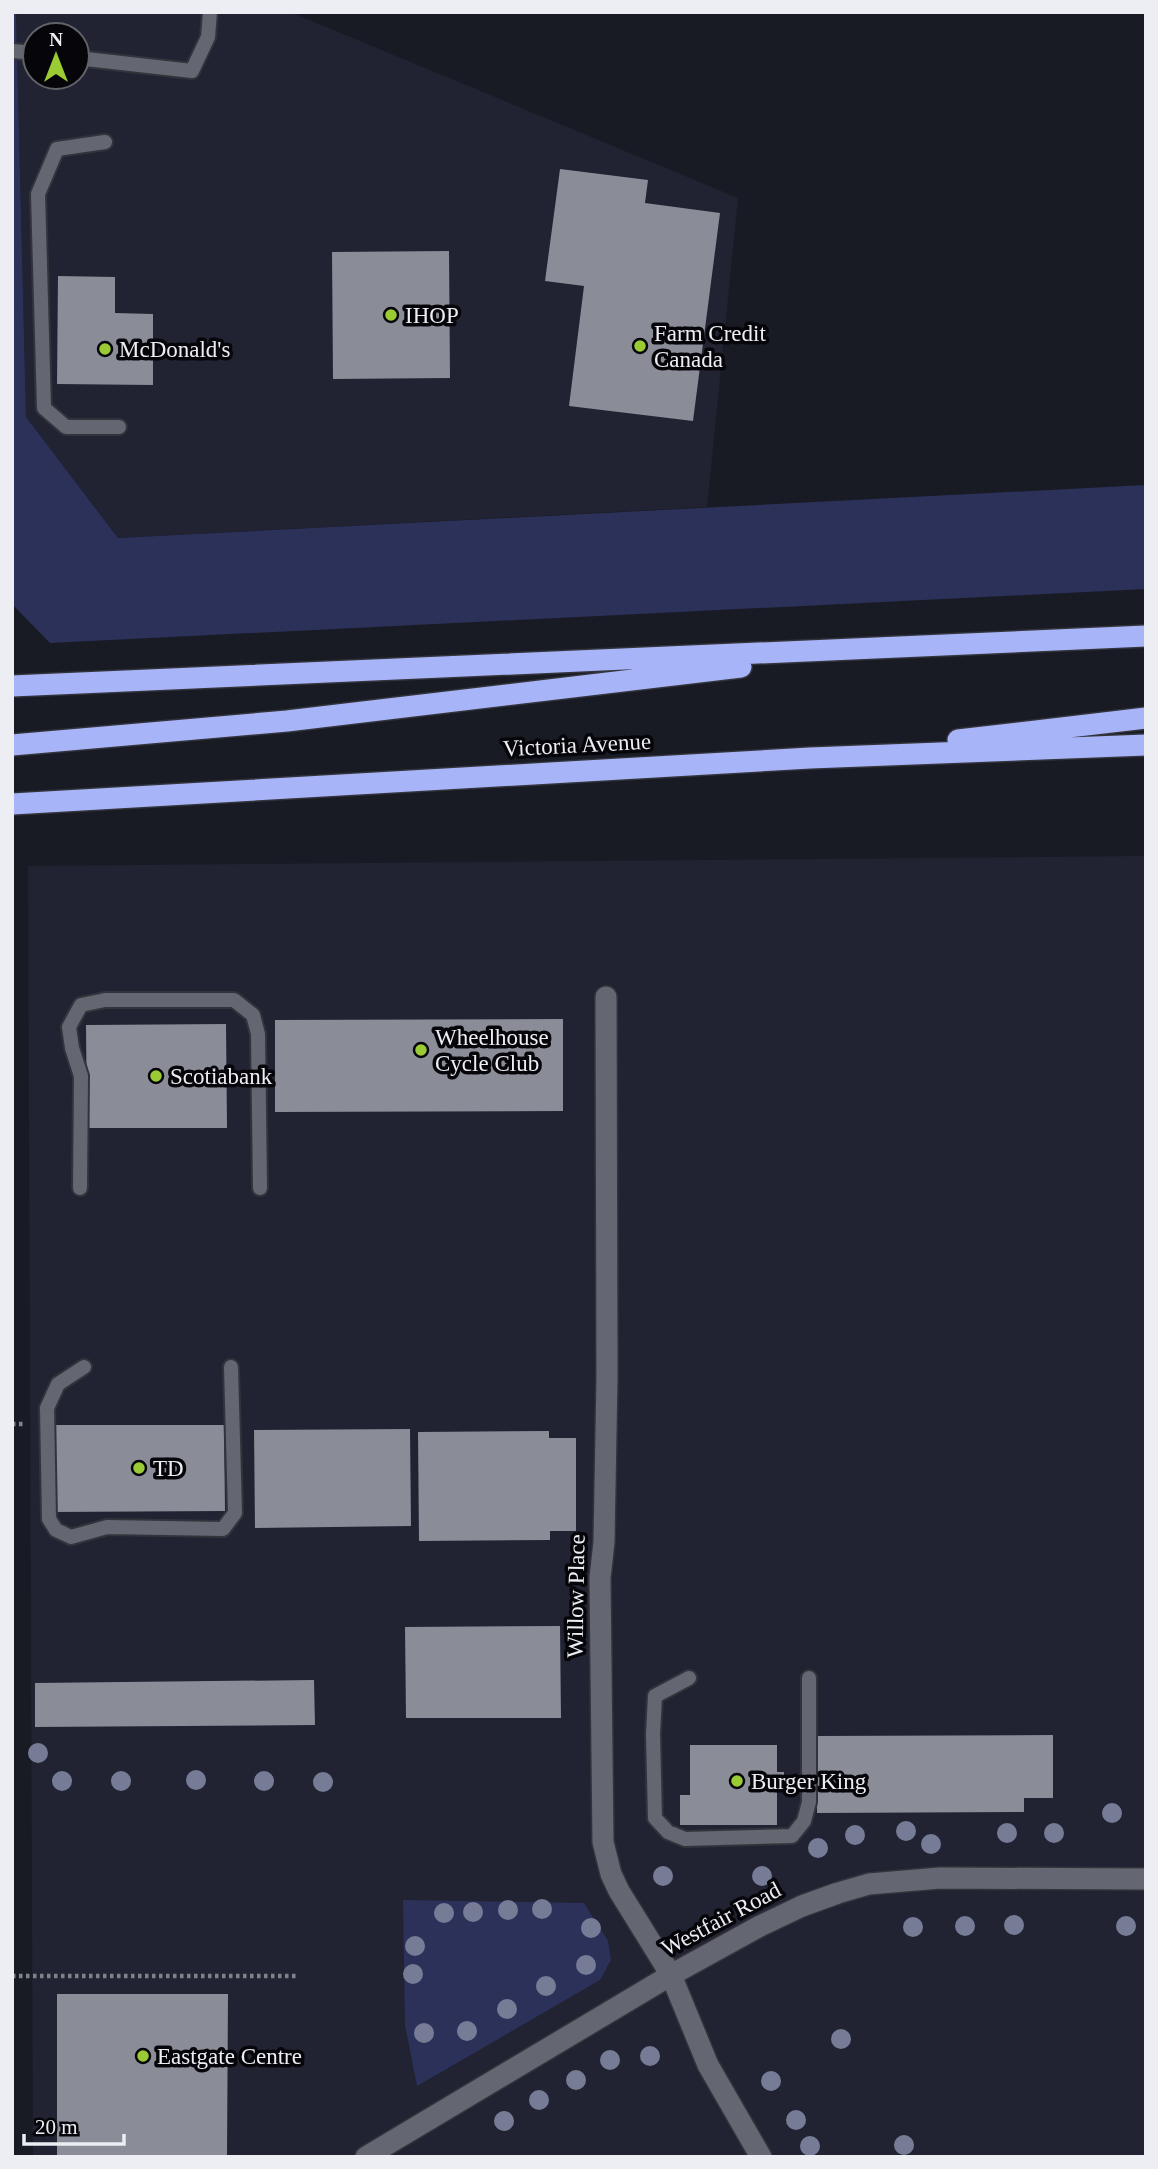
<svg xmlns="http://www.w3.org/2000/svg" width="1158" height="2169" font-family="Georgia,serif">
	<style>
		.built { fill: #212332; fill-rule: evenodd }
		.green { fill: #2c3159 }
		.building { fill: #8a8c98 }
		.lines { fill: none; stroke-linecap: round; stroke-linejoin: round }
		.lane-casing { stroke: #33343b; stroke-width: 18 }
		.street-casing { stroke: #33343b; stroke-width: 24 }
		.highway-casing { stroke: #33343b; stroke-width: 24 }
		.path { stroke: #80828a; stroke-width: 4.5; stroke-dasharray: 3.5 3.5; stroke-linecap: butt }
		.lane { stroke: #646672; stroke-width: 14 }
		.street { stroke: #646672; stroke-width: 21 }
		.highway { stroke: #a8b4f8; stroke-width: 21 }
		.tree { fill: #767c96 }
		.poi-dot { fill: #9acb34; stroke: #06060a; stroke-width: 2.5 }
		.labels { text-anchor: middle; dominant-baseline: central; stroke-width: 7; stroke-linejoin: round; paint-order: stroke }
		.poi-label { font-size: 23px; fill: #eceef4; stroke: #06060a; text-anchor: start }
		.street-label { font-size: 23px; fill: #eceef4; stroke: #06060a }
	</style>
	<rect width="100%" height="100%" fill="#191b24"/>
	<path class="built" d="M 16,12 L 290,12 L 738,198 L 707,507 L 118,538 L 26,417 ZM 35,35 L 77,35 L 77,77 L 35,77 Z
		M 1146,856 L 1146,2157 L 33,2157 L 28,866 Z"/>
	<path class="green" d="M 12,12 L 16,12 L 26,417 L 118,538 L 1146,485 L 1146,589 L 50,643 L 12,604 Z
		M 403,1900 L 584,1903 L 608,1941 L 611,1960 L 600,1980 L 417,2086 L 405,2025 Z"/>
	<path class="building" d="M 560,169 L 648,180 L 645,203 L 720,213 L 693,421 L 569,406 L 584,286 L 545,281 Z
		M 449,251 L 450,378 L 333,379 L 332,252 Z
		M 58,276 L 115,277 L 115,313 L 153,314 L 153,385 L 57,384 Z
		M 563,1019 L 563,1111 L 275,1112 L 275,1020 Z
		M 226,1024 L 227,1128 L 87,1128 L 86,1025 Z
		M 53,1425 L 224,1425 L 225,1511 L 53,1512 Z
		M 410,1429 L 411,1526 L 255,1528 L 254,1430 Z
		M 549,1431 L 549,1438 L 576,1438 L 576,1531 L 550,1531 L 550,1540 L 419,1541 L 418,1432 Z
		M 560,1626 L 561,1718 L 406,1718 L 405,1627 Z
		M 314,1680 L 315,1725 L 35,1727 L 35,1683 Z
		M 1053,1735 L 1053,1798 L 1024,1798 L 1024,1812 L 817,1813 L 817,1736 Z
		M 690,1745 L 777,1745 L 777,1772 L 784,1772 L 784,1791 L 777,1791 L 777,1825 L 680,1825 L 680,1795 L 690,1795 Z
		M 57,1994 L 228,1994 L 227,2157 L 57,2157 Z"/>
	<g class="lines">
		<defs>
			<path id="lane" d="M 12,51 L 35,53
				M 77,58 L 192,71 L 208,37 L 210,12
				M 105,142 L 57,149 L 38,194 L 44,408 L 66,427 L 119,427
				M 80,1188 L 81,1076 L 72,1048 L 69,1027 L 81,1005 L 105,1000 L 234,1000 L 253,1015 L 258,1034 L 260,1188
				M 84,1367 L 58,1384 L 47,1408 L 49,1519 L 56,1530 L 71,1537 L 107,1527 L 223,1529 L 235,1513 L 231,1367
				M 689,1678 L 655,1696 L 653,1734 L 655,1818 L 668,1832 L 685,1839 L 792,1836 L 804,1821 L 809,1802 L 809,1678"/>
			<path id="street" d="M 606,997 L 607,1377 L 604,1542 L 600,1578 L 603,1842 L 611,1874 L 619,1891 L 671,1975 L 708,2065 L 761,2157
				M 366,2157 L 671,1975 L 760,1926 L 802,1906 L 838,1893 L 869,1884 L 940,1878 L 1146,1879"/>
			<path id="highway" d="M 12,686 L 1146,636
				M 958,740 L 1146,718
				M 12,745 L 287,721 L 741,667
				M 12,804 L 810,758 L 1146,745"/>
		</defs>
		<use href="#lane" class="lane-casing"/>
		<use href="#street" class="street-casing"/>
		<use href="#highway" class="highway-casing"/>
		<path class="path" d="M 12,1424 L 25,1424
			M 12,1976 L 299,1976"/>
		<use href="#lane" class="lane"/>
		<use href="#street" class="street"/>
		<use href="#highway" class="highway"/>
	</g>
	<g class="tree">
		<circle cx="38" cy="1753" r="10"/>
		<circle cx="196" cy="1780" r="10"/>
		<circle cx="62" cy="1781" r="10"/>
		<circle cx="121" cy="1781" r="10"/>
		<circle cx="264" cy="1781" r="10"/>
		<circle cx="323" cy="1782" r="10"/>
		<circle cx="1112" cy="1813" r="10"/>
		<circle cx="906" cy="1831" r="10"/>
		<circle cx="1007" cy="1833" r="10"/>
		<circle cx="1054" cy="1833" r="10"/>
		<circle cx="855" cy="1835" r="10"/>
		<circle cx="931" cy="1844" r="10"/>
		<circle cx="818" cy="1848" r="10"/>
		<circle cx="663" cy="1876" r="10"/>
		<circle cx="762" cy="1876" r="10"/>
		<circle cx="542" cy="1909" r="10"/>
		<circle cx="508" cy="1910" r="10"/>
		<circle cx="473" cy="1912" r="10"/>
		<circle cx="444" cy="1913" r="10"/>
		<circle cx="1014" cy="1925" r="10"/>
		<circle cx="965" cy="1926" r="10"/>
		<circle cx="1126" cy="1926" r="10"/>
		<circle cx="913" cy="1927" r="10"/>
		<circle cx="591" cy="1928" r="10"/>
		<circle cx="415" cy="1946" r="10"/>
		<circle cx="586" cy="1965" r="10"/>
		<circle cx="413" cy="1974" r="10"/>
		<circle cx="546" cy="1986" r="10"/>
		<circle cx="507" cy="2009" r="10"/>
		<circle cx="467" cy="2031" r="10"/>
		<circle cx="424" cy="2033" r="10"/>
		<circle cx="841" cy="2039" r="10"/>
		<circle cx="650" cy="2056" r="10"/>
		<circle cx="610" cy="2060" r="10"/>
		<circle cx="576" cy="2080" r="10"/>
		<circle cx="771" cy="2081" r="10"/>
		<circle cx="539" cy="2100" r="10"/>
		<circle cx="796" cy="2120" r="10"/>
		<circle cx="504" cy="2121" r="10"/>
		<circle cx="904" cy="2145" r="10"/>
		<circle cx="810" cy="2146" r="10"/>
	</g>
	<g class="poi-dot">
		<circle cx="391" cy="315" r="7"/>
		<circle cx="640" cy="346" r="7"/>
		<circle cx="105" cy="349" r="7"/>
		<circle cx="421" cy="1050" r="7"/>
		<circle cx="156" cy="1076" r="7"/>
		<circle cx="139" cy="1468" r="7"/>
		<circle cx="737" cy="1781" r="7"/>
		<circle cx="143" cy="2056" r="7"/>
	</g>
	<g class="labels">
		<g class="poi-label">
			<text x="405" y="315">IHOP</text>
			<text x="654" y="333">Farm Credit<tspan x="654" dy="26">Canada</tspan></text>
			<text x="119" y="349">McDonald's</text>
			<text x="435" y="1037">Wheelhouse<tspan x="435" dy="26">Cycle Club</tspan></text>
			<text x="170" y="1076">Scotiabank</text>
			<text x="153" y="1468">TD</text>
			<text x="751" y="1781">Burger King</text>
			<text x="157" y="2056">Eastgate Centre</text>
		</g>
		<g class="street-label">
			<text transform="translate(577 745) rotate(-3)">Victoria Avenue</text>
			<text transform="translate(576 1596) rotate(-89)">Willow Place</text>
			<text transform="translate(721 1919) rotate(-28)">Westfair Road</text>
		</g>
	</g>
	<rect width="1158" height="2169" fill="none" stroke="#eceef4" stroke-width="28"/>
	<g transform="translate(56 56)"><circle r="33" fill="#06060a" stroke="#626368" stroke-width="2"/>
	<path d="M0-5L12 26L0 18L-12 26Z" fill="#9acb34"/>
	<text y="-10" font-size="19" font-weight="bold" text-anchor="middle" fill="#eceef4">N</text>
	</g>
	<path d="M24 2134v10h100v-10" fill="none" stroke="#eceef4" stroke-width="3.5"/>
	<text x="35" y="2134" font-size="21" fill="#eceef4" stroke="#06060a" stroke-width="5" paint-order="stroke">20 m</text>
</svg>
